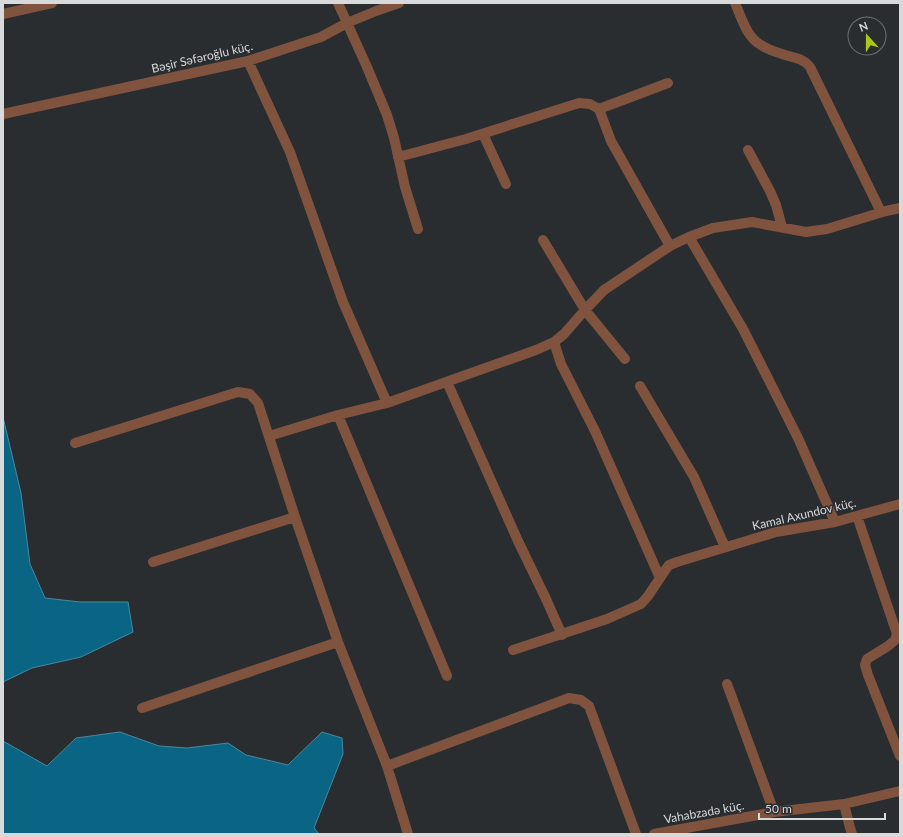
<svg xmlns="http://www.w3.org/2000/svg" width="903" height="837" font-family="Lato,sans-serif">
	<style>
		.water { fill: #0a6584; stroke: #48889e }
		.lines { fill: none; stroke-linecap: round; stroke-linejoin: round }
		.street { stroke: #7f533e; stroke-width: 10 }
		.labels { text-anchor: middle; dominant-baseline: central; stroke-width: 3; stroke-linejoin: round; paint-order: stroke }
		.street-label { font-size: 12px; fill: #d7d9db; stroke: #2a2d30 }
	</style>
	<rect width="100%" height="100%" fill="#2a2d30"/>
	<path class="water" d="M 3,417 L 21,493 L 30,564 L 45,598 L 80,602 L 128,602 L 133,632 L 81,657 L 32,668 L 3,682 Z
		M 120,732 L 159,746 L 187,748 L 228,743 L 246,755 L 288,765 L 322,732 L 342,738 L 343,754 L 314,828 L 319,834 L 3,834 L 3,741 L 47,766 L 76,738 Z"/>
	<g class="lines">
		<path class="street" d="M 338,3 L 367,67 L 387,115 L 394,138 L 405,187 L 418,229
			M 735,3 C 739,12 744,27 750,35 C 757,45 771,51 782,54 C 793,58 802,57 810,67 L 881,212
			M 3,14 L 52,3
			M 248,61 L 290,152 L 343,302 L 387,403
			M 599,109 L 668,83
			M 3,114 L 248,61 L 321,37 L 347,23 L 376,11 L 399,3
			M 483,134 L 506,184
			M 748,150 L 770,191 L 776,205 L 782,227
			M 398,157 L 466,139 L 579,103 L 590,104 L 599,109 L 611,141 L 670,246
			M 689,237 L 743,329 L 798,438 L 835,522
			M 543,240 L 585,310 L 625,359
			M 554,342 L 561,364 L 595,431 L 660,578
			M 447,382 L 518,541 L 546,599 L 562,635
			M 640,386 L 672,440 L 694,477 L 725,547
			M 338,415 L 447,676
			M 269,436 L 338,415 L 387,403 L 536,350 L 554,342 L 564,334 L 585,310 L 604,290 L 670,246 L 689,237 L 713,228 L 752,222 L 806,232 L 827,229 L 886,211 L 900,208
			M 75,443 L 238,392 L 250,394 L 258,403 L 295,517 L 338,642 L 387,766 L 408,834
			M 857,516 L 897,634 L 895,640 L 888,646 L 867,659 L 865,665 L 868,675 L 900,756
			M 153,562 L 295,517
			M 513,650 L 607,619 L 641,604 L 648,596 L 666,569 L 669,565 L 677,562 L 776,532 L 835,522 L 900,504
			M 727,684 L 774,812
			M 142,708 L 338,642
			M 387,766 L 569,698 L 581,700 L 589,706 L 636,834
			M 844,804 L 849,824 L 852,834
			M 654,834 L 774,812 L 844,804 L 900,791"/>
	</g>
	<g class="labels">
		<g class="street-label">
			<text transform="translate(202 57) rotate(-13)">Bəşir Səfəroğlu küç.</text>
			<text transform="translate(804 514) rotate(-13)">Kamal Axundov küç.</text>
			<text transform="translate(704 812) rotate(-10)">Vahabzadə küç.</text>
		</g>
	</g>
	<rect width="903" height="837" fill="none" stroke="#d7d9db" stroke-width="8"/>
	<g transform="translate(867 36) rotate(339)"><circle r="19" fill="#2a2d30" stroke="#6f7274"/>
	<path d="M0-3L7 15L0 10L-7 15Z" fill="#aac717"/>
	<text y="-6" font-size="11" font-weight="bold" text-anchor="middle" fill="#d7d9db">N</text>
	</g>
	<path d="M759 813v6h126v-6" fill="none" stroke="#d7d9db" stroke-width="2"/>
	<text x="765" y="813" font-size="12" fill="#d7d9db" stroke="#2a2d30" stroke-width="3" paint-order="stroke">50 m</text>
</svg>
